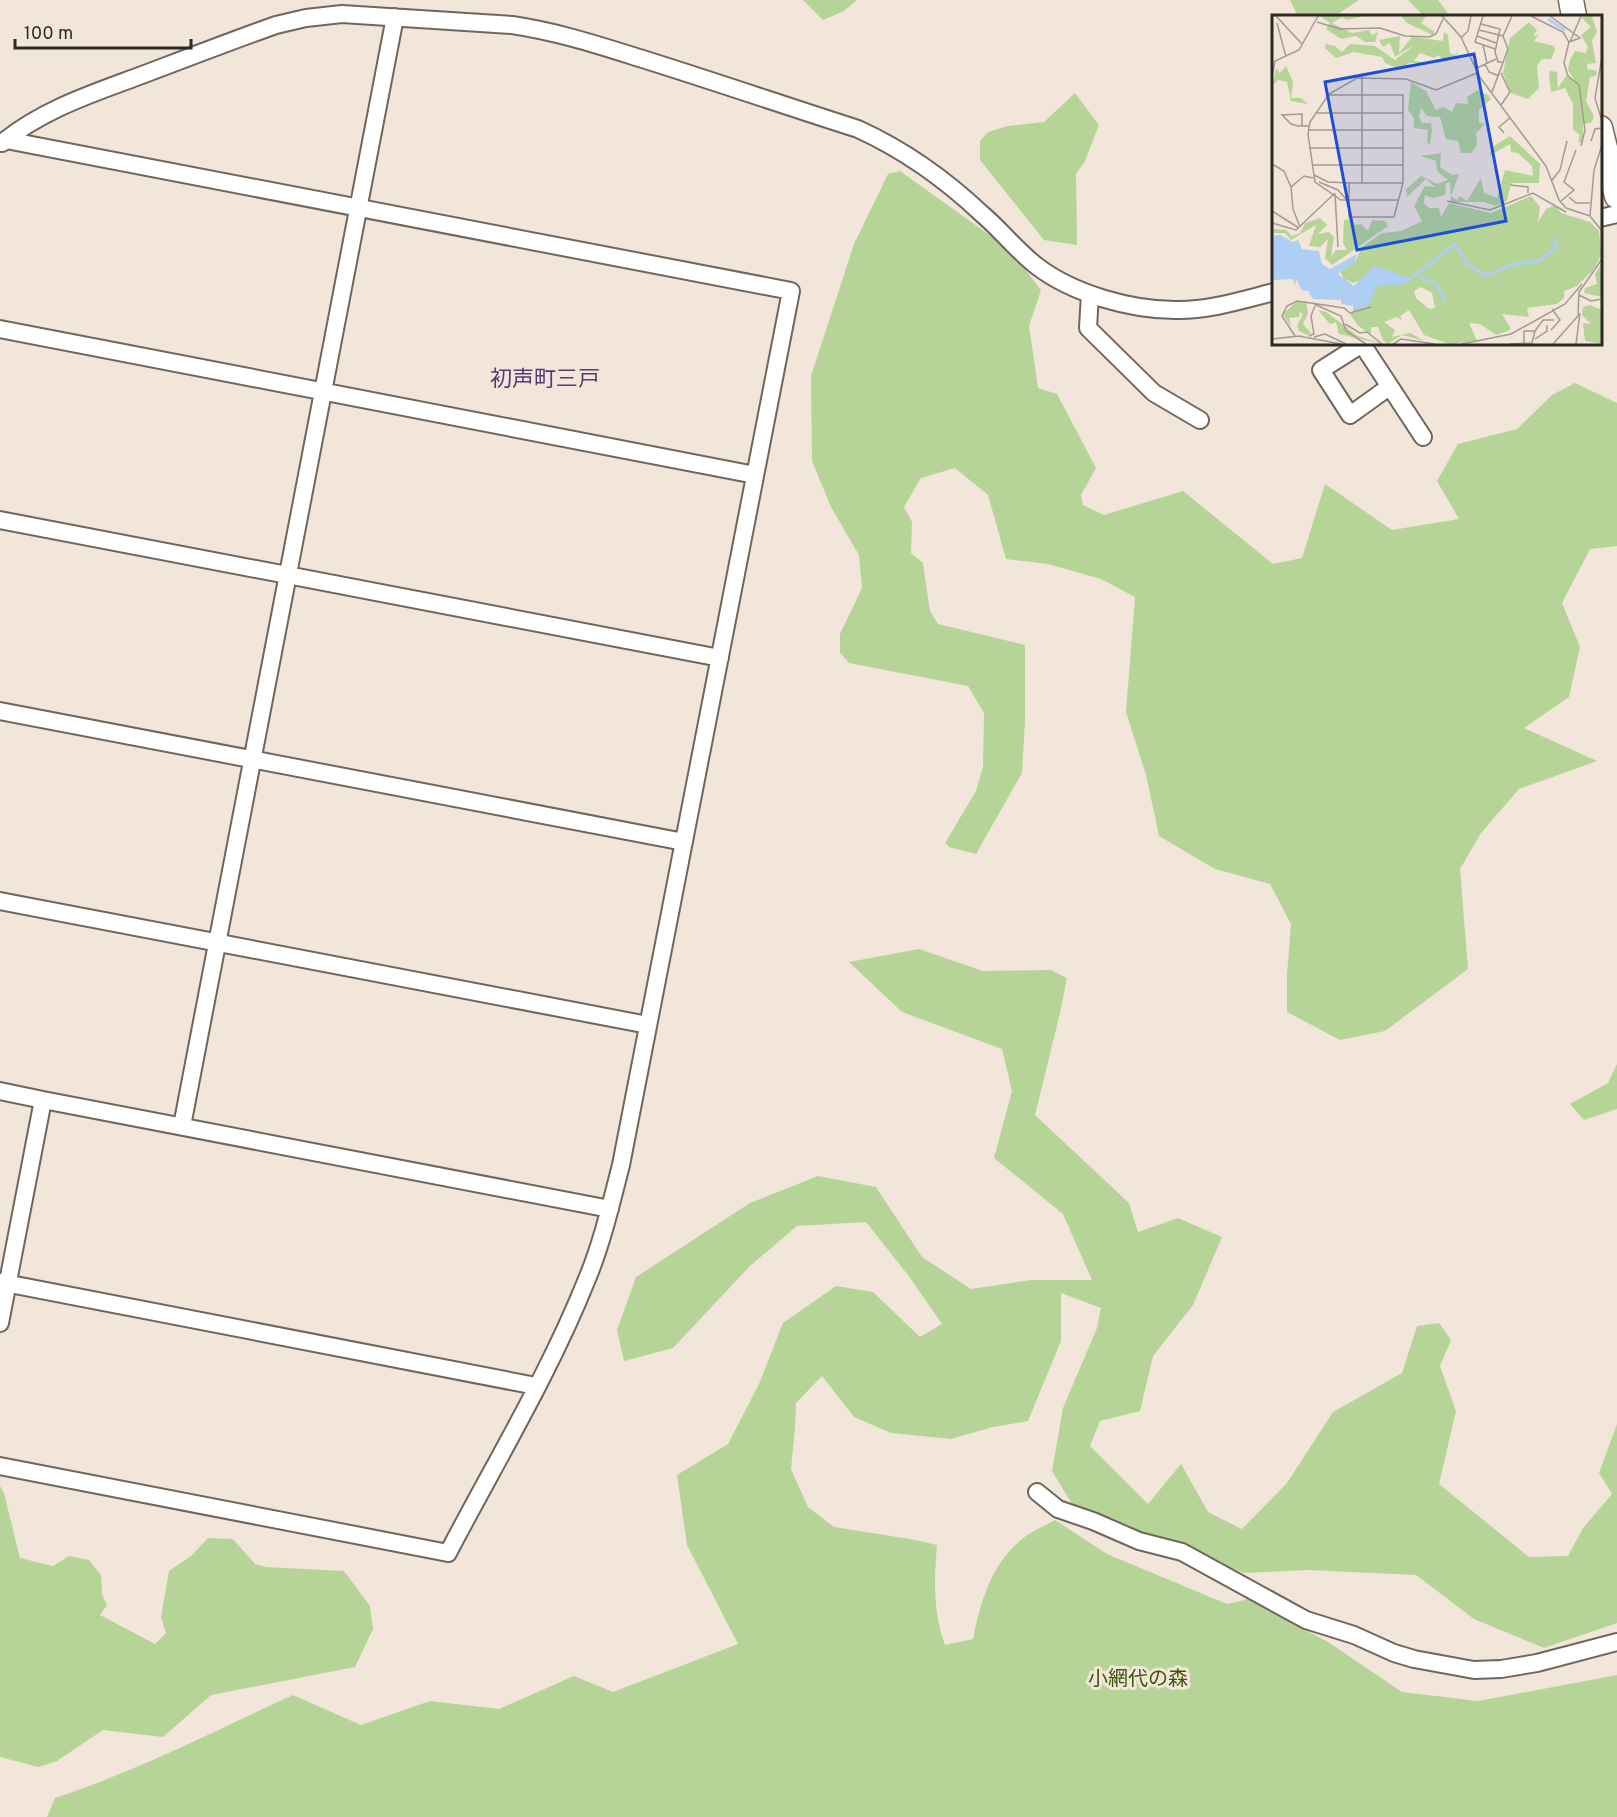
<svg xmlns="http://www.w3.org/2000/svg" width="1617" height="1817" font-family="Overpass,'Noto Sans JP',sans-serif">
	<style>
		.green { fill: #b6d498 }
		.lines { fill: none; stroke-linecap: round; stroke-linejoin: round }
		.minor-casing { stroke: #70665c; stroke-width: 20 }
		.highway-casing { stroke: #70665c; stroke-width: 27 }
		.minor { stroke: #fff; stroke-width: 16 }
		.highway { stroke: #fff; stroke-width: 24 }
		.labels { text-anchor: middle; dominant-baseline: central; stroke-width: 6; stroke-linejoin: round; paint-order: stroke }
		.park-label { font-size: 20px; fill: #395707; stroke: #f2e6da }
		.quarter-label { font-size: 22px; fill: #563a75; stroke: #f2e6da }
		.inset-river { fill: none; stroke: #aecef3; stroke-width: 3 }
		.inset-road { fill: none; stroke: #a49a92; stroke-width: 1.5 }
		.view { fill: #1d4ed8; fill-opacity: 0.15; stroke: #1d4ed8; stroke-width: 3 }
		.inset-edge { fill: none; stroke: #2e2925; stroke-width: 3 }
	</style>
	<rect width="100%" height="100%" fill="#f2e6da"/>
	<path class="green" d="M 803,0 L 857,0 L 844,11 L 823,20 Z
		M 1290,0 L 1359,0 L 1335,16 L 1298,16 Z
		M 1408,0 L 1438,0 L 1450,16 L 1424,16 Z
		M 1075,93 L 1099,125 L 1085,161 L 1076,174 L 1077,245 L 1044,240 L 980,160 L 980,141 L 988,132 L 1008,126 L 1044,122 Z
		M 900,171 L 1009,249 L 1041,290 L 1029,326 L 1038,388 L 1057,394 L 1096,468 L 1081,495 L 1083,505 L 1104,515 L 1183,491 L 1273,564 L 1302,558 L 1325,484 L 1392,530 L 1459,519 L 1437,481 L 1458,444 L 1517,429 L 1552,395 L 1575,383 L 1617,403 L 1617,546 L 1590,549 L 1562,603 L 1580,647 L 1569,697 L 1524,728 L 1597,761 L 1519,789 L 1481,833 L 1460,869 L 1468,969 L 1385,1031 L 1340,1040 L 1287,1012 L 1287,975 L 1291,924 L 1270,884 L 1215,869 L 1159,836 L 1146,775 L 1126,712 L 1135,597 L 1101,579 L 1048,564 L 1006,559 L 988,495 L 955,468 L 921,478 L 904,507 L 912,522 L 911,553 L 923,563 L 930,611 L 938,624 L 1025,645 L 1025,722 L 1022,773 L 976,854 L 949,847 L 945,843 L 976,791 L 983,767 L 984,713 L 968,686 L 849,663 L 840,653 L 840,634 L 862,588 L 859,555 L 831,507 L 812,461 L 811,376 L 854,244 L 888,174 Z
		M 919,949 L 983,971 L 1051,970 L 1067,978 L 1060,1013 L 1035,1115 L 1129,1203 L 1138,1232 L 1178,1218 L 1222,1237 L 1193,1305 L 1153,1356 L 1140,1411 L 1100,1421 L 1090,1446 L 1148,1504 L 1181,1464 L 1208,1512 L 1242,1529 L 1287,1483 L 1333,1412 L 1402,1373 L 1417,1326 L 1439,1323 L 1451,1340 L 1440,1366 L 1456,1411 L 1439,1484 L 1529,1557 L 1568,1556 L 1583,1528 L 1612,1494 L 1599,1473 L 1617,1424 L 1617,1623 L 1544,1648 L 1474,1619 L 1416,1575 L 1309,1570 L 1244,1573 L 1074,1507 L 1052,1471 L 1063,1408 L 1097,1328 L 1101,1308 L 1061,1293 L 1061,1341 L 1028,1421 L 993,1427 L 951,1439 L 891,1433 L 854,1417 L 822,1376 L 796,1403 L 795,1428 L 791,1469 L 808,1507 L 834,1527 L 910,1539 L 937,1545 C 934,1580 933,1612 945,1645 L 973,1639 C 981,1600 992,1561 1026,1536 C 1035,1530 1046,1525 1055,1520 L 1107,1554 L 1227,1604 L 1248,1599 L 1328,1642 L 1402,1692 L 1478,1701 L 1617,1675 L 1617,1817 L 47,1817 L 55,1798 C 137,1771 214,1731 293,1695 L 361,1725 L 430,1701 L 499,1709 L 574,1676 L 613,1692 L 738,1644 L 687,1545 L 677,1475 L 728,1444 L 759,1384 L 783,1323 L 836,1286 L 873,1292 L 920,1337 L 942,1324 L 908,1275 L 866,1222 L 797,1226 L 750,1266 L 673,1348 L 624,1361 L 617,1330 L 636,1277 L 750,1203 L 818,1176 L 876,1187 L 922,1257 L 971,1289 L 1031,1280 L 1092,1280 L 1063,1214 L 994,1158 L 1012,1091 L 1002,1049 L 902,1012 L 849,962 Z
		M 1617,1064 L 1617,1109 L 1584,1120 L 1570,1104 L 1608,1083 Z
		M 0,1486 L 4,1493 L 20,1558 L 53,1566 L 69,1556 L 89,1560 L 101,1575 L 102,1594 L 107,1605 L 100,1615 L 155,1644 L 166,1633 L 161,1617 L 169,1571 L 191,1556 L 208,1538 L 233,1539 L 255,1564 L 266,1567 L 344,1571 L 370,1606 L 373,1629 L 355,1667 L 211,1695 L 163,1737 L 103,1730 L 57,1761 L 38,1767 L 0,1757 Z"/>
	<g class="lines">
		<defs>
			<path id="minor" d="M 2,143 C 43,109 94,93 142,75 C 187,58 231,41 276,25 L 306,18 L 342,14 L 512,25 C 560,32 604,47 649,61 C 719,83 789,107 858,129 C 904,150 945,179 982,214 C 1001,230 1018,252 1038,267 C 1074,294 1131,310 1175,310 C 1208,311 1242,300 1274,292
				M 1600,218 L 1617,214
				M 1090,294 L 1088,328 L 1154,393 L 1200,420
				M 0,329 L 755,475
				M 1362,344 L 1321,370 L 1350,415 L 1389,387
				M 1362,344 L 1423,437
				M 0,520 L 720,658
				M 0,711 L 684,842
				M 0,901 L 648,1025
				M 0,1091 L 43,1100 L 0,1323
				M 43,1100 L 610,1209
				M 182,1126 L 395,17
				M 0,1282 L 536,1386
				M 0,1466 L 448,1553 C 495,1463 549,1374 587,1279 C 602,1243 611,1204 621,1165 L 791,291 L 6,140
				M 1037,1492 L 1058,1509 L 1093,1521 L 1139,1541 L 1182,1552 L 1306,1620 L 1354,1635 L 1394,1653 L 1414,1659 L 1474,1670 L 1501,1669 L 1537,1663 L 1617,1642"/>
			<path id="highway" d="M 1571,0 L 1574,16
				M 1600,128 L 1617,196"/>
		</defs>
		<use href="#minor" class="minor-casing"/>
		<use href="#highway" class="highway-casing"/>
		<use href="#minor" class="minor"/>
		<use href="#highway" class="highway"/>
	</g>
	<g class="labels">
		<g class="park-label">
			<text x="1138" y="1680">小網代の森</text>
		</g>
		<g class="quarter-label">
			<text x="545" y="380">初声町三戸</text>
		</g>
	</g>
	<g transform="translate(1272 15)">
		<rect width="330" height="330" fill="#f2e6da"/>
		<path d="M 48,1 L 92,1 L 75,5 L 70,2 L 60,8 L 80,18 L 97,15 L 100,20 L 106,17 L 103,27 L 93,27 L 84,21 L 69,24 L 54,14 L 58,8 ZM 129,1 L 154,1 L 149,8 L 163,17 L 161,20 L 135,8 ZM 320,1 L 325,17 L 320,26 L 324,48 L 315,49 L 315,54 L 325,56 L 324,61 L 318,62 L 314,86 L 322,101 L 319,108 L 311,109 L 311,128 L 306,127 L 308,120 L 301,115 L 301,89 L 293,73 L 279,77 L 277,60 L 278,56 L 285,57 L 286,73 L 294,61 L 303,66 L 296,55 L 298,45 L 303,36 L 314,38 L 316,32 L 309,20 L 319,12 L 309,2 ZM 257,7 L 265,15 L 261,21 L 267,20 L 262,26 L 282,31 L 283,35 L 279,44 L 270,44 L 265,51 L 267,73 L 256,84 L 239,78 L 231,58 L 238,23 ZM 172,17 L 176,20 L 178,38 L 183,40 L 186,34 L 184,41 L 189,47 L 181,41 L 174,47 L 166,40 L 162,43 L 148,38 L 142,46 L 155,48 L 137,48 L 129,55 L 113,48 L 110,42 L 82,37 L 64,43 L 53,33 L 54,29 L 63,31 L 70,37 L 78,29 L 103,31 L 123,45 L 145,28 L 123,42 L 118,28 L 111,32 L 107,25 L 128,21 L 127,38 L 140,22 L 171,26 ZM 14,51 L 21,67 L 19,83 L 29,83 L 36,89 L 19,86 L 15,67 L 6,65 L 1,70 L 4,53 L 8,58 ZM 139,67 L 154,76 L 164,95 L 171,92 L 180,97 L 184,88 L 196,89 L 195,82 L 205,75 L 216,80 L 219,84 L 207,95 L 207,107 L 213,109 L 204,118 L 205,130 L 199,138 L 189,138 L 186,126 L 174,124 L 168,102 L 155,101 L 149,93 L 147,102 L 150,108 L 159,108 L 160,116 L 158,129 L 155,128 L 156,115 L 142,113 L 142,103 L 136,95 ZM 238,121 L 268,149 L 267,168 L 239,168 L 235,186 L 224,191 L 211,187 L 179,187 L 178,168 L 174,168 L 173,180 L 161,183 L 153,180 L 152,188 L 157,193 L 167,193 L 169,202 L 177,188 L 219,198 L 259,181 L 268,192 L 266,207 L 274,194 L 283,190 L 289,198 L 318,207 L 327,216 L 329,240 L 322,254 L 305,271 L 292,276 L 292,283 L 285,289 L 255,293 L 257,302 L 230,299 L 239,314 L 236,316 L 224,320 L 208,309 L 197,308 L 205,326 L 177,329 L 152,320 L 137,295 L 128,301 L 131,306 L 125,302 L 112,307 L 123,315 L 120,322 L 138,318 L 153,326 L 130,320 L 116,329 L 111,325 L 106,312 L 99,312 L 99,319 L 86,311 L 78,299 L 85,291 L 87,266 L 81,268 L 71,263 L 68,256 L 84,245 L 90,232 L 110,218 L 129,216 L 150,206 L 142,191 L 153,171 L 163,172 L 154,164 L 135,182 L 134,174 L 149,161 L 165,169 L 176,165 L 165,156 L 164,146 L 148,141 L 169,138 L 168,152 L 180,160 L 187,159 L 179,181 L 185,185 L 188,181 L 195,186 L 209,163 L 212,178 L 225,183 L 233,155 L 261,161 L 260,151 L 246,138 L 239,137 L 238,129 L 217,141 L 222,131 ZM 149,272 L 160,278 L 163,293 L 157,294 L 144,283 L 142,276 ZM 48,203 L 55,210 L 46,219 L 57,217 L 62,222 L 59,242 L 64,235 L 75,235 L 71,228 L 72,205 L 79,204 L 83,210 L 89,209 L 96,216 L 100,205 L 113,206 L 116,211 L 60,250 L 53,243 L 56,224 L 48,232 L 37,231 L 44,210 L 19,225 L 13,218 L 0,218 L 0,214 L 14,215 L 20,221 L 28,218 L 33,208 ZM 330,248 L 330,282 L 312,278 L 313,273 L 325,269 L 323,259 ZM 34,286 L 36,298 L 31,309 L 39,318 L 36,320 L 27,316 L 25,310 L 31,300 L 28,296 L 27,302 L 17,303 L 19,312 L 11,299 L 24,287 ZM 318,290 L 330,295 L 330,329 L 313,326 L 311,308 L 319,309 L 310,300 L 311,292 ZM 46,295 L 54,297 L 86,321 L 110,329 L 67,319 L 64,307 L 58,309 Z" fill="#b6d498" fill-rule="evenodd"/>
		<path d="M 8,220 L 21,227 L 26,225 L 30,234 L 47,236 L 50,249 L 58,254 L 85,239 L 82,247 L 66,259 L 82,271 L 103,251 L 141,264 L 128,270 L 107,270 L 95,291 L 81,295 L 81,287 L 80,291 L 69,289 L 69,285 L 41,284 L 36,276 L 29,275 L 25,264 L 23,270 L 21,264 L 0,265 L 0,221 Z" fill="#aecef3"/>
		<path class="inset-river" d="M 276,4 L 293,15M 141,262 L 183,229 L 195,248 L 213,261 L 243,249 L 267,246 L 283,233 L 284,222M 148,262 L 165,270 L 173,287"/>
		<path class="inset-road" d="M 4,1 L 30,29M 170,1 L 189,22 L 207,61 L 274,151 L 287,185 L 294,193 L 318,201 L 322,155 L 330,130M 211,1 L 203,27 L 223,34M 259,1 L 291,17 L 297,27 L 292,48 L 296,61 L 307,70 L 313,115 L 309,131M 278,1 L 308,23 L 297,27M 45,7 L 68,14 L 108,13 L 133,21 L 157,22 L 164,19 L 171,4M 5,8 L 14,42M 209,9 L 228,14 L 223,37 L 226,47 L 230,47M 207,15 L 231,21M 205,21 L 224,28M 190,22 L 196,16 L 199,1M 298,27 L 309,1M 211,30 L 215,48M 330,42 L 323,83 L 330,106M 213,49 L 217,57 L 227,61M 205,53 L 224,44M 229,58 L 238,77 L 229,90M 0,61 L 3,46 L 27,35 L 46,1M 90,62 L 90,168M 220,77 L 236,34 L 231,21 L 240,1M 45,98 L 131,98M 30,111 L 30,99 L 10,100 L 19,109 L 26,111 L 37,111M 36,115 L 131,115M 232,118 L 227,112 L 238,103M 319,126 L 323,114 L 330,113M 37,133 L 131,133M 0,149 L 12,156 L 19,172 L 32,161 L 41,163M 41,150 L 131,150M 42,160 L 56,167 L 77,168 L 77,202 L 122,202 L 131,168 L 131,80 L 57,80M 280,165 L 288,155 L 295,126M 47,167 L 66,175 L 74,184M 77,168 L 131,168M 238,170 L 256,172 L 256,178M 19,172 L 21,194 L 28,212M 63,179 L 66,232M 297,182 L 304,188 L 318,188M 127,185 L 69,185 L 43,167 L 36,119 L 38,107 L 57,79 L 85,63 L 134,64 L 164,75 L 205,58M 175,186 L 218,195 L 261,178 L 294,197M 289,186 L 302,175 L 292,167 L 304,135M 0,196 L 27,213M 318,201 L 330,216M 0,208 L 24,215 L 63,178M 307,280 L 319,286 L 330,284M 42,289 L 69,301 L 74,316 L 94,329M 73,309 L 88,318 L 95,317 L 110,329M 279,315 L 288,305 L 280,294M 23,321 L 10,301 L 15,291 L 25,286 L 72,293 L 78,298 L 99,292M 37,321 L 42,319 L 39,301 L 43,291M 42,322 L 53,319 L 74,329M 0,324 L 27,321 L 69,329M 263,324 L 275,316 L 275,310M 121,329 L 129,324 L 163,329M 190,329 L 239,319 L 293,289 L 310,269M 238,329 L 260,328 L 263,316M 252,329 L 252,316 L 263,316 L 271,305 L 282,305M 281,329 L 306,301 L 307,277 L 330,244M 304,329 L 308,298"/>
		<path class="view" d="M 202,39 L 234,206 L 85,235 L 53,67 Z"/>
		<rect width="330" height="330" class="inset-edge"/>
	</g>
	<path d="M15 39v9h176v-9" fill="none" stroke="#2e2925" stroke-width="3"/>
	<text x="24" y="39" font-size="18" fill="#2e2925" stroke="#f2e6da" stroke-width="4.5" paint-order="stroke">100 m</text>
</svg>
